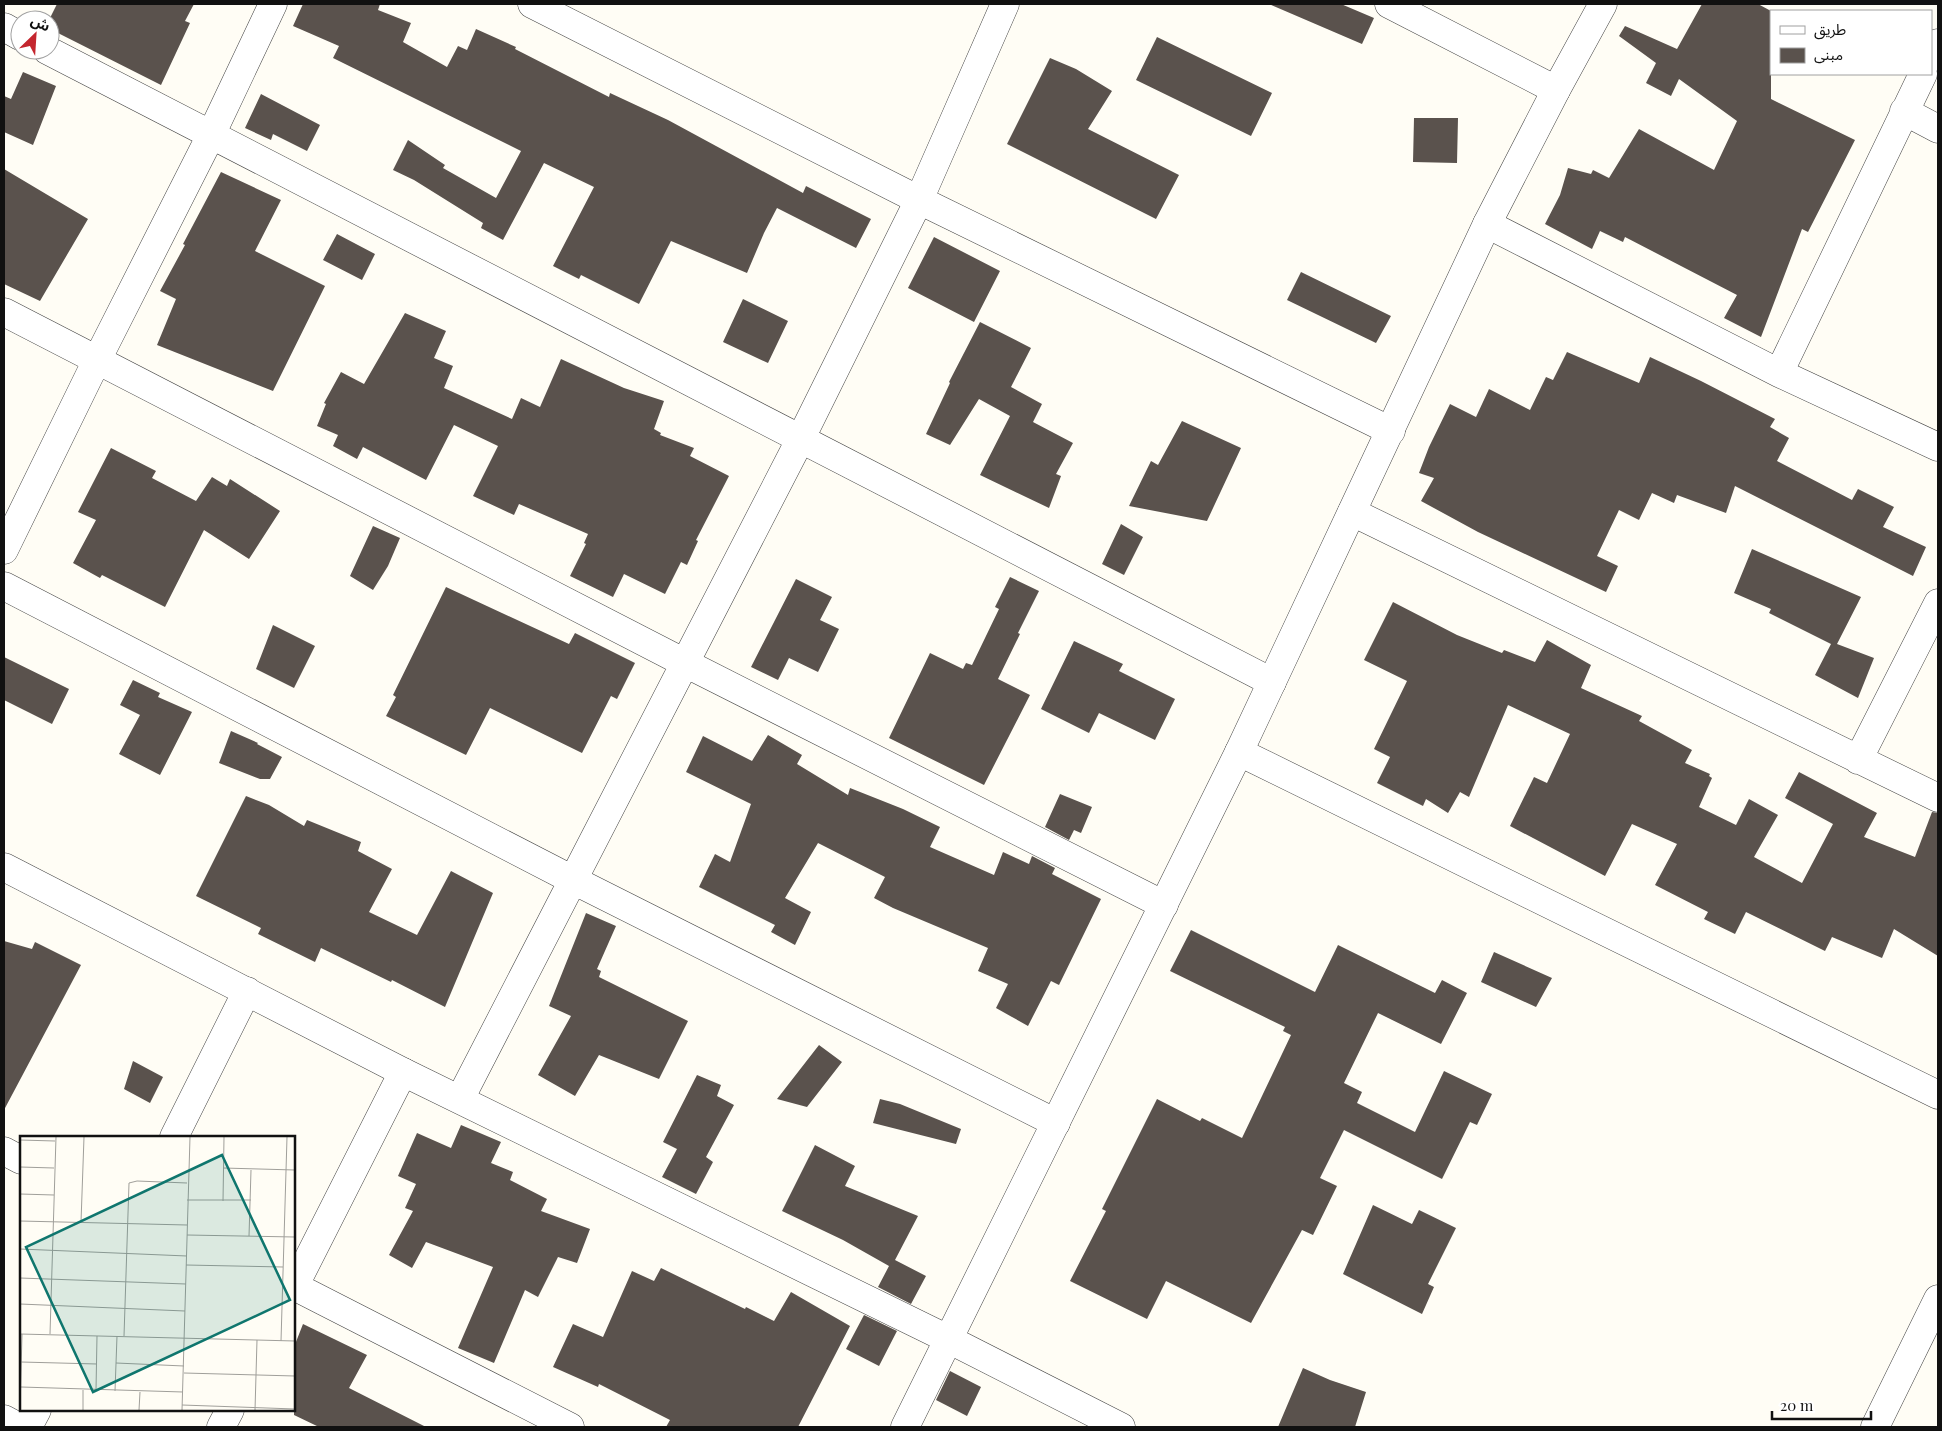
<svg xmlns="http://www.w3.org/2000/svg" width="1942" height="1431" font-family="'Playfair Display','Noto Sans Arabic',serif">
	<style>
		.building { fill: #5a524d }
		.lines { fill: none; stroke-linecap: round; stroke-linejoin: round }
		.minor-casing { stroke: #444; stroke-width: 29 }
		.tertiary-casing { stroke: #444; stroke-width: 29 }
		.minor { stroke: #fff; stroke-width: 28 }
		.tertiary { stroke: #fff; stroke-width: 28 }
		.inset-road { fill: none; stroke: #a09f9a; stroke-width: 1 }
		.view { fill: #0f766e; fill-opacity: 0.15; stroke: #0f766e; stroke-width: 2.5 }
		.inset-edge { fill: none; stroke: #111; stroke-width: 2.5 }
	</style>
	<rect width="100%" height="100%" fill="#fffdf5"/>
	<path class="building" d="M 57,4 L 194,4 L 185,21 L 190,23 L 161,85 L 50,29 L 49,20 Z
		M 303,4 L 380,4 L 378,10 L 411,23 L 403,42 L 447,67 L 458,46 L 467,50 L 476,29 L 516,47 L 515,49 L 609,97 L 610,93 L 668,120 L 803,193 L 806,186 L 871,219 L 856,248 L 777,208 L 764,233 L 747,273 L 671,241 L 639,304 L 581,275 L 579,279 L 553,266 L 594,187 L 544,163 L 503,240 L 481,228 L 483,223 L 414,180 L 393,170 L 408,140 L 445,165 L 443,168 L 496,198 L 521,151 L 333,58 L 339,46 L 293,26 Z
		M 1269,4 L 1341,4 L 1374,18 L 1362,44 Z
		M 1702,4 L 1758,4 L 1771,11 L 1771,99 L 1855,140 L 1808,232 L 1802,229 L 1761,337 L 1724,318 L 1737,295 L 1625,237 L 1623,242 L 1600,231 L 1592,249 L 1545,224 L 1560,195 L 1568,168 L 1591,174 L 1593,170 L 1609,178 L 1639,129 L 1714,170 L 1737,121 L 1679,79 L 1671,96 L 1646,83 L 1656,63 L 1619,36 L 1625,26 L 1677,49 Z
		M 1157,37 L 1272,93 L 1251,136 L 1136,80 Z
		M 1050,58 L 1076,69 L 1112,91 L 1088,129 L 1179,175 L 1156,219 L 1007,144 Z
		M 23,72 L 56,86 L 33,145 L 4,132 L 4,96 L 11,99 Z
		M 261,94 L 320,125 L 307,151 L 273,134 L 271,140 L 245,128 Z
		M 1414,118 L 1458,118 L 1457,163 L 1413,162 Z
		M 4,169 L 88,219 L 40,301 L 4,284 Z
		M 221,172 L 281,200 L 255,251 L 325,286 L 273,391 L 157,345 L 176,299 L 160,291 L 185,245 L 183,244 Z
		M 337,234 L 375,254 L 362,280 L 323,260 Z
		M 934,237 L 1000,271 L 974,322 L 908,288 Z
		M 1301,272 L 1391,316 L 1376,343 L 1287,300 Z
		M 743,299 L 788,321 L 768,363 L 723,342 Z
		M 405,313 L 446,331 L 434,358 L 453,366 L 444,388 L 512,419 L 521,398 L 540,407 L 561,359 L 624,388 L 664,401 L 654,429 L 661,433 L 660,435 L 694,448 L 690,456 L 729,476 L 696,540 L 698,541 L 687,565 L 681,562 L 665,594 L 624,574 L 613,597 L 570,576 L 586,544 L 584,543 L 588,534 L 519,504 L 514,515 L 473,496 L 498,446 L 454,425 L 426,480 L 363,447 L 357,459 L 333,446 L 338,435 L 317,426 L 326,404 L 324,403 L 341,372 L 364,384 Z
		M 980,322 L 1031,348 L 1011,387 L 1042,404 L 1033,422 L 1073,443 L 1056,474 L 1061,476 L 1049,508 L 980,475 L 1010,416 L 979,399 L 950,445 L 926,434 L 950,383 L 949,382 Z
		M 1567,352 L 1639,383 L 1650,357 L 1701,381 L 1775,419 L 1770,427 L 1789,438 L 1777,461 L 1852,500 L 1858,489 L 1894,507 L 1883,527 L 1926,547 L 1913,576 L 1735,486 L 1726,513 L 1677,495 L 1674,503 L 1652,493 L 1639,520 L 1619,510 L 1597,556 L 1618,566 L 1606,592 L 1478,532 L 1421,501 L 1434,478 L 1419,473 L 1429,447 L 1450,404 L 1476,417 L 1489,389 L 1530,410 L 1546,377 L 1553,380 Z
		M 1182,421 L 1241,448 L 1207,521 L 1129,506 L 1151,461 L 1158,465 Z
		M 111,448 L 156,471 L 152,478 L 196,501 L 212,477 L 227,486 L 230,479 L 280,511 L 249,559 L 204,530 L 165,607 L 102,575 L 100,578 L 73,563 L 96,520 L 78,512 Z
		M 1121,524 L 1143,537 L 1124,575 L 1102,564 Z
		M 373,526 L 400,538 L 388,566 L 373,590 L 350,576 Z
		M 1752,549 L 1861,597 L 1837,644 L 1874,658 L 1858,698 L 1815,675 L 1831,644 L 1769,613 L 1771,609 L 1734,593 Z
		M 1010,577 L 1039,591 L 1018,633 L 1020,634 L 998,679 L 1030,695 L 984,785 L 889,738 L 930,653 L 963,669 L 966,663 L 972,665 L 999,609 L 995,607 Z
		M 796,579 L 832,597 L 820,620 L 839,629 L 818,672 L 789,658 L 778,680 L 751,667 Z
		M 446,587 L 569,644 L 575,633 L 635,663 L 617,699 L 611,696 L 582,753 L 490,708 L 466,755 L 386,716 L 396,697 L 393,695 Z
		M 1393,602 L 1457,635 L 1502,653 L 1504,650 L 1535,662 L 1547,640 L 1591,665 L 1581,688 L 1642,716 L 1639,721 L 1692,750 L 1685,763 L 1710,774 L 1709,776 L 1712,778 L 1699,807 L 1736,825 L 1749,799 L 1778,815 L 1754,857 L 1802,883 L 1833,824 L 1785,798 L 1799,772 L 1877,813 L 1864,837 L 1915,857 L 1932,812 L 1938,813 L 1938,956 L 1894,929 L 1882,958 L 1832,937 L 1825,951 L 1746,912 L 1735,934 L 1704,919 L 1708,912 L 1655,885 L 1677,844 L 1632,824 L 1605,876 L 1510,826 L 1534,777 L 1547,783 L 1570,734 L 1508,705 L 1469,797 L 1460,792 L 1448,813 L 1426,799 L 1423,806 L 1377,783 L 1390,757 L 1374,749 L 1407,681 L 1364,660 Z
		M 273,625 L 315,646 L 294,688 L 256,669 Z
		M 1074,641 L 1123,664 L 1119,671 L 1175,699 L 1155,740 L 1099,713 L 1089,733 L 1041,709 Z
		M 4,657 L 69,689 L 52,724 L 4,700 Z
		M 133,680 L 160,693 L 158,697 L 192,712 L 160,775 L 119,754 L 140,715 L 120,705 Z
		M 231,731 L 258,743 L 257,744 L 282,757 L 270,779 L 260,779 L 219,763 Z
		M 768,735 L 802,755 L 797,764 L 848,795 L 850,788 L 903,809 L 940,827 L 930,847 L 994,875 L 1003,852 L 1029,864 L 1032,856 L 1055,868 L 1052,874 L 1101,899 L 1059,985 L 1051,981 L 1028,1026 L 996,1008 L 1008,984 L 978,971 L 988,948 L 893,908 L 874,898 L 885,877 L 818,843 L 785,898 L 811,912 L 795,945 L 771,932 L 775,925 L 699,887 L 715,854 L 730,862 L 751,804 L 686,772 L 703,736 L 752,761 Z
		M 1060,794 L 1092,807 L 1081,833 L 1074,830 L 1069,840 L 1045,827 Z
		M 246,796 L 269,805 L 304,826 L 307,820 L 361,842 L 358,851 L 392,869 L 369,912 L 417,935 L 451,871 L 493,893 L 445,1007 L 392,980 L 391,982 L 321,948 L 315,962 L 258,934 L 261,928 L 196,896 Z
		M 586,913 L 616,926 L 597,969 L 601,971 L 599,977 L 688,1021 L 659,1079 L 599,1055 L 575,1096 L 538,1075 L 571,1016 L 549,1006 Z
		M 1191,930 L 1315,992 L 1338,945 L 1435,993 L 1442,980 L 1467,993 L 1441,1044 L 1378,1013 L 1344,1083 L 1362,1092 L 1357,1103 L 1415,1132 L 1444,1071 L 1492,1094 L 1477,1125 L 1470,1122 L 1442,1179 L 1344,1130 L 1320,1178 L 1337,1186 L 1313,1235 L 1302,1230 L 1251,1323 L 1166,1281 L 1147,1319 L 1070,1281 L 1106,1211 L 1102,1209 L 1157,1099 L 1200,1121 L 1202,1118 L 1242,1138 L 1291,1035 L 1283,1031 L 1285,1027 L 1170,971 Z
		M 4,941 L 32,949 L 35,942 L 81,965 L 4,1110 Z
		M 1494,952 L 1552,978 L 1536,1007 L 1481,982 Z
		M 819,1045 L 842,1062 L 807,1107 L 777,1099 Z
		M 133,1061 L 163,1077 L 150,1103 L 124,1089 Z
		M 697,1075 L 721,1085 L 717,1096 L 734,1105 L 706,1157 L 713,1162 L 696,1194 L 662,1177 L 677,1149 L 663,1142 Z
		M 880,1099 L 900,1104 L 961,1129 L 956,1144 L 873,1123 Z
		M 461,1125 L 501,1142 L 491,1163 L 513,1172 L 510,1180 L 547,1199 L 541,1211 L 590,1229 L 577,1263 L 558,1257 L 538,1297 L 525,1290 L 494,1363 L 458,1348 L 493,1267 L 426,1242 L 412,1268 L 389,1255 L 413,1211 L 405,1208 L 416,1184 L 398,1176 L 417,1133 L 451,1148 Z
		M 815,1145 L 855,1166 L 845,1186 L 918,1216 L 895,1260 L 926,1276 L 911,1304 L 878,1287 L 889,1266 L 843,1240 L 782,1211 Z
		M 1373,1205 L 1412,1224 L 1419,1210 L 1456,1228 L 1428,1284 L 1434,1287 L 1422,1314 L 1343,1274 Z
		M 661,1268 L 745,1309 L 746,1307 L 774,1321 L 791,1292 L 850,1326 L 798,1427 L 666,1427 L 670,1420 L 599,1384 L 598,1387 L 553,1367 L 573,1324 L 603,1337 L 632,1271 L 654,1281 Z
		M 864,1315 L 897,1331 L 879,1366 L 846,1349 Z
		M 303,1324 L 367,1355 L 349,1388 L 426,1427 L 319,1427 L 294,1415 L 294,1347 Z
		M 1303,1368 L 1330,1380 L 1366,1392 L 1355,1427 L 1278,1427 Z
		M 950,1371 L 981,1387 L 967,1416 L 936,1400 Z"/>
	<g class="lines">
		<defs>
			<path id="minor" d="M 532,4 L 919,200 L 1391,431
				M 1389,4 L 1556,90
				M 4,27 L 20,36
				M 47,50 L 1272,682
				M 1931,58 L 1938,43
				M 1904,111 L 1938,129
				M 1487,224 L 1779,373 L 1938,447
				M 4,312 L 685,663 L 1164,905
				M 1779,373 L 1923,74
				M 1352,512 L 1938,798
				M 4,550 L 97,360 L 211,135 L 273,4
				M 4,586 L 573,880 L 1056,1123
				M 1239,752 L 1938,1095
				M 1858,760 L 1938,603
				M 460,1099 L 800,440 L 919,200 L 1005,4
				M 174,1137 L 247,991
				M 4,1151 L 21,1160
				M 294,1286 L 570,1427
				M 294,1287 L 403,1072
				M 4,1419 L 19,1427
				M 28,1427 L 37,1410
				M 221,1427 L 230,1410
				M 1875,1427 L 1938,1299"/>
			<path id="tertiary" d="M 4,867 L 403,1072 L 948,1339 L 1121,1427
				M 905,1427 L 1239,752 L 1487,224 L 1556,90 L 1603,4"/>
		</defs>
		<use href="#minor" class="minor-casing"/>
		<use href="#tertiary" class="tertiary-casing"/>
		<use href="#minor" class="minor"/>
		<use href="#tertiary" class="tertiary"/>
	</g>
	<g transform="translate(20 1136)">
		<rect width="275" height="275" fill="#fffdf5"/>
		<path class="inset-road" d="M 0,4 L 35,5M 0,31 L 34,32M 203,32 L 275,34M 0,58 L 34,59M 167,64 L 231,64M 203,65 L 204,1M 0,85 L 167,89M 61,86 L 64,1M 167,99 L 275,101M 229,100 L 231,34M 0,113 L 167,120M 166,129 L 263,131M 0,142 L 166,148M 0,168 L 165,175M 0,198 L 275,205M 30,198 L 36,1M 104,200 L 109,47 L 117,45 L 167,47M 261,205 L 267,1M 1,226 L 77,228M 96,227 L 164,230M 164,237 L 275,240M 1,251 L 163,256M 76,254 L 77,200M 95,255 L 97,200M 162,269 L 275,273M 0,274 L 2,198M 63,274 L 63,254M 119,274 L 120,256M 162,274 L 170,1M 235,274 L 237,204"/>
		<path class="view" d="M 202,19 L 270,164 L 73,256 L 6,111 Z"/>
		<rect width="275" height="275" class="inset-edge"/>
	</g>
	<rect width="1942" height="1431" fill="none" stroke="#111111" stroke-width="10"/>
	<rect x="1770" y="10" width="162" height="65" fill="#ffffff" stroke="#a0a0a0"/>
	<rect x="1780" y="26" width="25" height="8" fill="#ffffff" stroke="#a0a0a0"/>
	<text x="1814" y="35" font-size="15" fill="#111111">طريق</text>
	<rect x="1780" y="48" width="25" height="15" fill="#5a524d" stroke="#a0a0a0"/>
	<text x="1814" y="60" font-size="15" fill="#111111">مبنى</text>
	<g transform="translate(35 35) rotate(25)"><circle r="24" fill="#ffffff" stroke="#a0a0a0"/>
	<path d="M0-4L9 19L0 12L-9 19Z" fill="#c4262e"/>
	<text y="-8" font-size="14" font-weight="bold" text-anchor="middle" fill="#111111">ش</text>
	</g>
	<path d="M1772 1411v8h99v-8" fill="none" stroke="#111111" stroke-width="2.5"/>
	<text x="1780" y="1411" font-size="15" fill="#111111" stroke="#ffffff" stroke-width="4" paint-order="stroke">20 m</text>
</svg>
